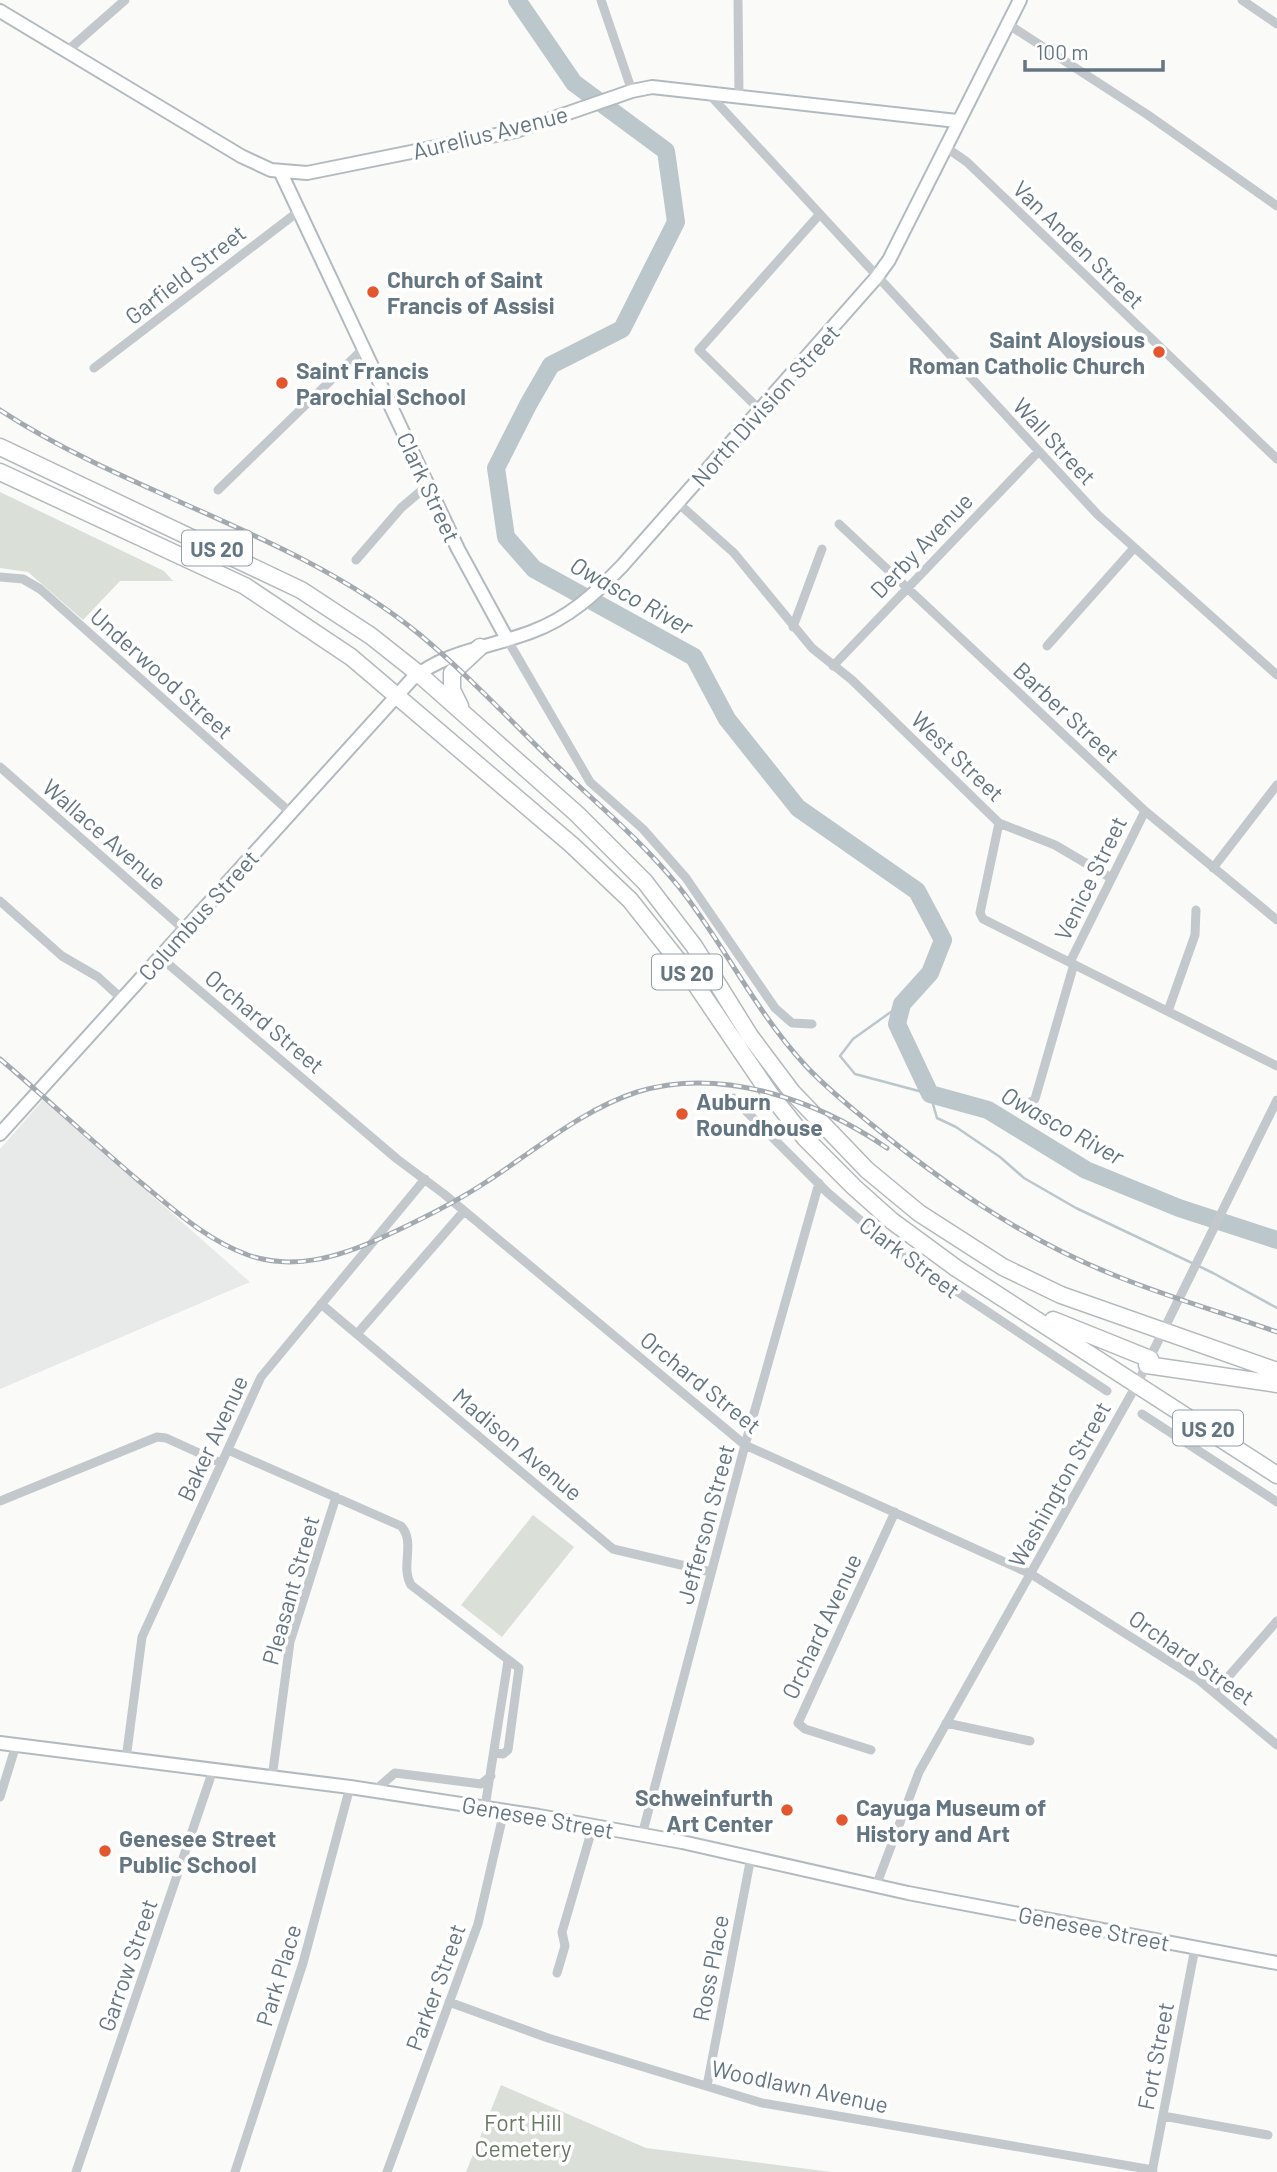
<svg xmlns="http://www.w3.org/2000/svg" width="1277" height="2172" font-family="Barlow,sans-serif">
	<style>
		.built { fill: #e8e9e9 }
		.green { fill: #dadfd7 }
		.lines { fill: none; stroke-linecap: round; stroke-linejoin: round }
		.stream { stroke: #bbc7cb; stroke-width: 2.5 }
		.river { stroke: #bbc7cb; stroke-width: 18 }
		.secondary-casing { stroke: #b3babf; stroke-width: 16 }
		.highway-casing { stroke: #b4b9bd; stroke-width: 19 }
		.street { stroke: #c3c8cc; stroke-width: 9 }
		.secondary { stroke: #fff; stroke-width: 12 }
		.highway { stroke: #fff; stroke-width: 16 }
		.rail-casing { stroke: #a2aab0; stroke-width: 5 }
		.rail { stroke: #fff; stroke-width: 2.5; stroke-dasharray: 8; stroke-linecap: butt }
		.poi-dot { fill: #e4572e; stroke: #fff; stroke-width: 2.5 }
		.labels { text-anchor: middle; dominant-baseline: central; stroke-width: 7; stroke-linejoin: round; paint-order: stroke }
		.shield { fill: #fff; stroke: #939fa8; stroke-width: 2 }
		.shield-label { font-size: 21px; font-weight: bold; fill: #657683 }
		.street-label { font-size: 23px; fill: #657683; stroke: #fff }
		.poi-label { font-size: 23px; font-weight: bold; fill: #657683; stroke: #fff; text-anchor: start }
		.park-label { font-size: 23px; fill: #687a64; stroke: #fff }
		.water-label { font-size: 24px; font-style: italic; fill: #60757c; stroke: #fff }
	</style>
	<rect width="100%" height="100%" fill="#fafaf8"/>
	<path class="built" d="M 43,1100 L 250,1282 L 0,1389 L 0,1149 Z"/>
	<path class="green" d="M 0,492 L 164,571 L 173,581 L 120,581 L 83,620 L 28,572 L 0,568 Z
		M 533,1515 L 574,1547 L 502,1637 L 461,1605 Z
		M 501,2085 L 646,2148 L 831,2172 L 466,2172 Z"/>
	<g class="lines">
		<path class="stream" d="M 902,1004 L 853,1039 L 840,1056 L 855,1074 L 930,1094 L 937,1118 L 956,1127 L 1000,1157 L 1024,1178 L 1076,1208 L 1213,1273 L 1277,1308"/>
		<path class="river" d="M 517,0 L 574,83 L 666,151 L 676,222 L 622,329 L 551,365 L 529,403 L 496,468 L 506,537 L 534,569 L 694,657 L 727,719 L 798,808 L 917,891 L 943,940 L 930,973 L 902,1004 L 897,1024 L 930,1094 L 988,1110 L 1086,1170 L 1179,1208 L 1277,1240"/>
		<defs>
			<path id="secondary" d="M 0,11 L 241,156 L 271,170 L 307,173 L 516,131 L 632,91 L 652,87 L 957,121
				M 281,173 L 458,549 L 507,639
				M 0,1134 L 412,679 C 446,651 491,647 531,632 C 569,618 595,594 622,566 L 876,278 L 889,260 L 1020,0
				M 0,1743 L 350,1787 L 539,1816 L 682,1842 L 908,1893 L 1277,1963"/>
			<path id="highway" d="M 0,447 L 301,590 L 371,636 L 419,674 L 577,814 L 645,882 L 694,946 L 750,1036 L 792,1092 L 867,1170 L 919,1213 L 1003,1267 L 1061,1295 L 1277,1371
				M 0,472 L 245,586 L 351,657 L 572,845 L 630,900 L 688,973 L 770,1094 L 805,1138 L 854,1187 L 892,1221 L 956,1268 L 1277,1475
				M 460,706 L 452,690 L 452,673 L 480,647
				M 1053,1320 L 1150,1359
				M 1147,1365 L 1277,1384"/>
		</defs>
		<use href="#secondary" class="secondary-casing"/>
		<use href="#highway" class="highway-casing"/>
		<path class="street" d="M 601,0 L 632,91
			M 738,0 L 739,96
			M 1242,0 L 1277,24
			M 1006,23 L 1148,115 L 1277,206
			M 67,51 L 125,0
			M 708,93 L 1098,515 L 1277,675
			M 944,146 L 967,162 L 1277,459
			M 94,368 L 299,211
			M 760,410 L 699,350 L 819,215
			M 218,490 L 363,349
			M 678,503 L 734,553 L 812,648 L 852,680 L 999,823 L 980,913 L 983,919 L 1277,1066
			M 839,524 L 1145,811 L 1277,920
			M 356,560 L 401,508 L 428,485
			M 0,577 L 23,579 L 40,589 L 291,813
			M 793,627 L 822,549
			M 507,639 L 590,782 L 643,829 L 686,878 L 775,1008 L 792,1023 L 812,1024
			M 1047,646 L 1134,548
			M 833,666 L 1038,452
			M 0,767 L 185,930
			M 999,823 L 1055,845 L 1111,878
			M 1213,868 L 1277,785
			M 0,901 L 62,956 L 98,977 L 122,999
			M 160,957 L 397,1159 L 444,1194 L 745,1445 L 1031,1574 L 1199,1680 L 1277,1745
			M 1070,962 L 1145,811
			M 1168,1011 L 1195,935 L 1196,910
			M 733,1098 L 828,1193 L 899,1253 L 1107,1391
			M 1017,1102 L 1027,1104 L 1035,1099 L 1074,964
			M 321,1304 L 613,1549 L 711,1572
			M 357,1334 L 464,1211
			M 1142,1414 L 1277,1502
			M 228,1450 L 401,1526 C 416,1542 400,1566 411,1585 L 519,1668 L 508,1750 L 503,1754 L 495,1753
			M 0,1501 L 157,1437 L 166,1438 L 221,1463
			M 1215,1692 L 1277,1621
			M 946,1723 L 1030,1741
			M 871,1750 L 805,1729 L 798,1723 L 895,1512
			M 126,1759 L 142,1637 L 261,1377 L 425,1179
			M 272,1778 L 290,1642 L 336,1497
			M 374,1791 L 395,1773 L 481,1784 L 491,1776
			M 0,1797 L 16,1745
			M 485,1807 L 508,1661
			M 642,1835 L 745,1445 L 819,1183
			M 876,1886 L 919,1772 L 1137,1384 L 1277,1100
			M 557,1973 L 565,1946 L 562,1932 L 593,1826
			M 449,2002 L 548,2038 L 762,2103 L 1153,2170
			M 707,2086 L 751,1857
			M 1163,2116 L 1268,2135
			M 76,2172 L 213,1770
			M 235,2172 L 303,1963 L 350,1787
			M 387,2172 L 478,1924 L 504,1811
			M 1152,2172 L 1195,1948"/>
		<use href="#secondary" class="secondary"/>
		<use href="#highway" class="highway"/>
		<defs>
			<path id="rail" d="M 0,410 C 133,497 294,532 419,634 C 466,673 509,719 553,762 C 596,803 642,841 679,887 C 724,944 755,1011 805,1065 C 825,1087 848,1105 871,1124 C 944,1184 1021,1237 1109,1273 C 1164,1296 1221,1312 1277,1332
				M 0,1059 C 47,1099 92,1141 139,1181 C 173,1209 206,1240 248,1255 C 293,1271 339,1257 381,1238 C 416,1222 451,1205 483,1184 C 532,1153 581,1110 637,1092 C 721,1066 817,1100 887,1148"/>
		</defs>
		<use href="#rail" class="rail-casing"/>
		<use href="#rail" class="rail"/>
	</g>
	<g class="poi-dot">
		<circle cx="373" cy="292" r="7"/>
		<circle cx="1159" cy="352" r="7"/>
		<circle cx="282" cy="383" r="7"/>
		<circle cx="682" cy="1114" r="7"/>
		<circle cx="787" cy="1810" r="7"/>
		<circle cx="842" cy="1820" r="7"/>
		<circle cx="105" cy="1851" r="7"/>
	</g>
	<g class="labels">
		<g class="shield">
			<rect x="182" y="530.5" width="70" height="35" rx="5"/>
			<rect x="652" y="954.5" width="70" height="35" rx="5"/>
			<rect x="1173" y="1410.5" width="70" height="35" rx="5"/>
		</g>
		<g class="shield-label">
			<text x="217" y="548">US 20</text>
			<text x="687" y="972">US 20</text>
			<text x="1208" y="1428">US 20</text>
		</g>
		<g class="street-label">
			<text transform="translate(490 132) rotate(-14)">Aurelius Avenue</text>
			<text transform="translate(1079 244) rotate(44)">Van Anden Street</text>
			<text transform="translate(185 274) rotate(-38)">Garfield Street</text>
			<text transform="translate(765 405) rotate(-48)">North Division Street</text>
			<text transform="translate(1055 441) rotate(47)">Wall Street</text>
			<text transform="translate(429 487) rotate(65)">Clark Street</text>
			<text transform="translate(921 545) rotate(-46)">Derby Avenue</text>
			<text transform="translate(162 673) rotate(42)">Underwood Street</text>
			<text transform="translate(1067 712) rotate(43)">Barber Street</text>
			<text transform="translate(958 756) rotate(44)">West Street</text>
			<text transform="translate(105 834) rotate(41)">Wallace Avenue</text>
			<text transform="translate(1090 878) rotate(-64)">Venice Street</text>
			<text transform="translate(198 915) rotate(-48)">Columbus Street</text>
			<text transform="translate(265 1021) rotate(40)">Orchard Street</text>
			<text transform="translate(910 1257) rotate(37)">Clark Street</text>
			<text transform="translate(701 1382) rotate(39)">Orchard Street</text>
			<text transform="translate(212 1438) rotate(-65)">Baker Avenue</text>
			<text transform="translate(518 1444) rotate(40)">Madison Avenue</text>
			<text transform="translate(1059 1484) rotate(-61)">Washington Street</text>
			<text transform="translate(705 1524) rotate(-75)">Jefferson Street</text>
			<text transform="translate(290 1590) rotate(-74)">Pleasant Street</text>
			<text transform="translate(821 1626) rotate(-65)">Orchard Avenue</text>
			<text transform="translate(1192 1657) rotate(35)">Orchard Street</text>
			<text transform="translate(538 1817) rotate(10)">Genesee Street</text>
			<text transform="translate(1094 1928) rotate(11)">Genesee Street</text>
			<text transform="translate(127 1965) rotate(-71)">Garrow Street</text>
			<text transform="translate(710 1968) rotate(-79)">Ross Place</text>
			<text transform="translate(278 1975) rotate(-73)">Park Place</text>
			<text transform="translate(435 1987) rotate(-70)">Parker Street</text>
			<text transform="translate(1155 2056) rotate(-79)">Fort Street</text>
			<text transform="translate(800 2086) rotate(12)">Woodlawn Avenue</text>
		</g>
		<g class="poi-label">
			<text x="387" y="279">Church of Saint<tspan x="387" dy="26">Francis of Assisi</tspan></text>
			<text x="1145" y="339" text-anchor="end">Saint Aloysious<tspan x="1145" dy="26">Roman Catholic Church</tspan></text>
			<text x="296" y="370">Saint Francis<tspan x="296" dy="26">Parochial School</tspan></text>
			<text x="696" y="1101">Auburn<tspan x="696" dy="26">Roundhouse</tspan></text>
			<text x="773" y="1797" text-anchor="end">Schweinfurth<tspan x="773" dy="26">Art Center</tspan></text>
			<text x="856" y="1807">Cayuga Museum of<tspan x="856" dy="26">History and Art</tspan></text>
			<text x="119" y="1838">Genesee Street<tspan x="119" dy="26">Public School</tspan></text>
		</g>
		<g class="park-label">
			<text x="523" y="2122">Fort Hill<tspan x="523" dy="26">Cemetery</tspan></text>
		</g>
		<g class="water-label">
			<text transform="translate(632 595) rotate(29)">Owasco River</text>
			<text transform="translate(1063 1125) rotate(29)">Owasco River</text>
		</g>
	</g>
	<path d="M1025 60v10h138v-10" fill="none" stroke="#657683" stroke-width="3.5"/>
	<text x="1036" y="60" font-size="21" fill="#657683" stroke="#ffffff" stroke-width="5" paint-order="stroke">100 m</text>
</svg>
